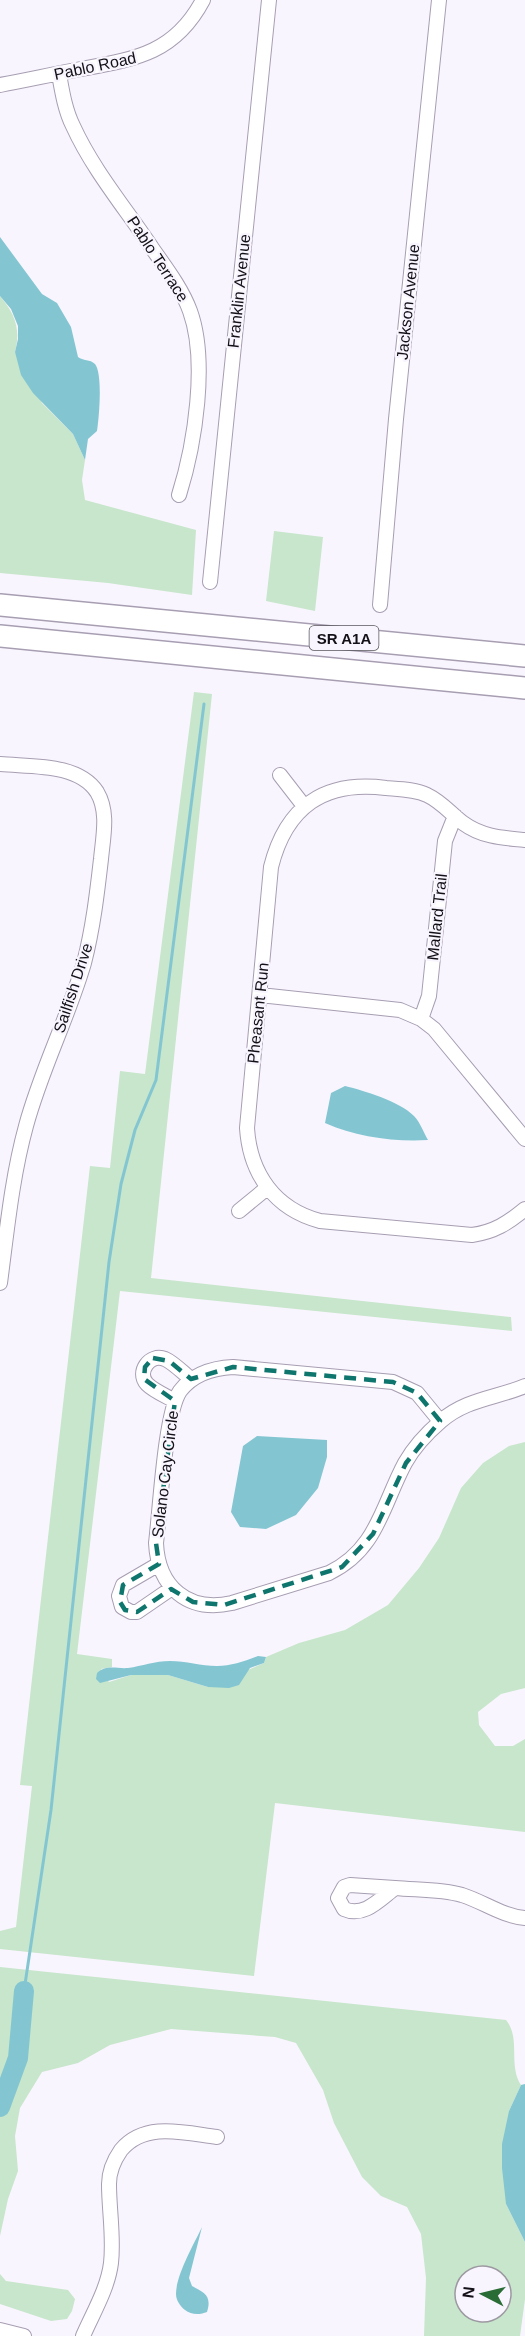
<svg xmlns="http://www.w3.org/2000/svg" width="525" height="2336" font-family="Arial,sans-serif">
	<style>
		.green { fill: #c7e6cb; fill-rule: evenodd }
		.water { fill: #83c6d2 }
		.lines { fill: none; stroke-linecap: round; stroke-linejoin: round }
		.stream { stroke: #83c6d2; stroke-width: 3 }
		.river { stroke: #83c6d2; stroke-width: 20 }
		.minor-casing { stroke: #a79eb2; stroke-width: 16 }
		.primary-casing { stroke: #a79eb2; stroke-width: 24 }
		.minor { stroke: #fff; stroke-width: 14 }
		.primary { stroke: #fff; stroke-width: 21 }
		.marked { fill: none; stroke: #0f766e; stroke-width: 4.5; stroke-dasharray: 12 8; stroke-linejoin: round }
		.labels { text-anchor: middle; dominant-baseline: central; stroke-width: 4.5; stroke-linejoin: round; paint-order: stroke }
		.shield { fill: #f9f5fe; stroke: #58555c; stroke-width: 1.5 }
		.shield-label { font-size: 15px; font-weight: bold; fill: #131017 }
		.street-label { font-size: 16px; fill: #131017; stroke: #f9f5fe }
	</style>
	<rect width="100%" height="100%" fill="#f9f5fe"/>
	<path class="green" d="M 0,296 C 15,314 21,329 15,352 L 42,403 L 73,434 L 85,460 L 82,480 L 85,500 L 196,530 L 192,595 L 108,583 L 0,573 Z
		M 274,531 L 323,537 L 315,611 L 266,601 Z
		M 194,692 L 212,694 L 151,1278 L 511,1317 L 512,1331 L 120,1291 L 77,1654 L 112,1659 L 112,1667 L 101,1669 L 109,1682 L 131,1675 L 168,1675 L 208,1687 L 264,1663 L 266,1657 L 299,1643 L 345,1630 L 388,1605 L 419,1568 L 439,1538 L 461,1488 L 483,1463 L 509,1446 L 525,1442 L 525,1688 L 501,1694 L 478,1712 L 479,1725 L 495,1746 L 513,1746 L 525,1739 L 525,1832 L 275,1803 L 254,1976 L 0,1949 L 0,1931 L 16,1927 L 32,1786 L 20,1785 L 90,1166 L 110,1168 L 120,1071 L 145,1074 Z
		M 0,1967 L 506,2020 C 521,2038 508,2065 521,2085 L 509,2111 L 506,2204 L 525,2242 L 525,2299 L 520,2336 L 424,2336 L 426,2278 L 421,2234 L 407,2207 L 381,2196 L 362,2177 L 334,2123 L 323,2090 L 296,2043 L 275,2037 L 171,2029 L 110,2045 L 78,2063 L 42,2072 L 20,2108 L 15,2136 L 18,2171 L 8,2199 L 0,2236 ZM 465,2276 L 501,2276 L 501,2312 L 465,2312 Z
		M 0,2274 L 6,2281 L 68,2290 L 75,2299 L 72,2311 L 67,2319 L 51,2321 L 0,2304 Z"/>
	<path class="water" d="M 0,237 L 42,294 L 57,303 L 71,327 L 78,357 C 83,361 90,359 95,364 C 103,374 99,418 97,431 L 88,439 L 85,460 L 73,434 L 33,393 L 21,375 L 15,352 L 18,339 L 18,326 L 11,309 L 0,296 Z
		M 345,1086 C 365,1091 399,1101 414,1116 C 420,1122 424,1133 428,1140 C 394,1142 356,1137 325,1123 L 331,1093 Z
		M 257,1436 L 327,1440 L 327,1457 L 318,1488 L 296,1515 L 266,1529 L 240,1527 L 231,1512 L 243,1446 Z
		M 258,1656 L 266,1657 L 264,1663 L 250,1668 L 239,1685 L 229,1688 L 208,1687 L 168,1675 L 131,1675 L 100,1683 L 96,1679 L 97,1673 C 107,1664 116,1669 128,1668 C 142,1666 155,1661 170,1661 C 186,1661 201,1666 217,1666 C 231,1666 245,1661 258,1656 Z
		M 525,2084 L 525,2242 L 506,2204 L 502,2168 L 502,2144 L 509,2111 L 521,2085 Z
		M 202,2227 L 189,2278 L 192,2286 C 205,2293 212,2296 207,2312 C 200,2315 191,2315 185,2310 C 180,2306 176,2300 176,2294 C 176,2275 194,2244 202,2227 Z"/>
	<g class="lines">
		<path class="stream" d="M 24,1991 L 51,1810 L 109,1262 L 121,1184 L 135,1130 L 156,1080 L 204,704"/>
		<path class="river" d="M 0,2107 L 18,2058 L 24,1991"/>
		<defs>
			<path id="minor" d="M 59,74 C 62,91 65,110 73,126 C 93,170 126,209 152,248 C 166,268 182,289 190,311 C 208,361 195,444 179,495
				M 0,85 C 27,80 54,74 81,69 C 136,59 175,53 203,0
				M 210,582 L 269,0
				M 380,605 L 396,419 L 439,0
				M 0,764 C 31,767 78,763 97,792 C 109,812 103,837 101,859 C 97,894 93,928 84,963 C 68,1018 41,1070 26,1126 C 12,1177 7,1230 0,1283
				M 280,775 L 304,806
				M 525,840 C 503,838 482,837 463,823 C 451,814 442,802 427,795 C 415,789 400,789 386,788 C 324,780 286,807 271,867 L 247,1128 C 250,1174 275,1209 320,1221 L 472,1235 C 494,1232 508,1223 525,1209
				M 260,995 L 400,1010 L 421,1019 L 434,1029 L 525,1139
				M 421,1019 L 429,996 L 445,841 L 455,816
				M 239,1211 L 267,1188
				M 175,1401 C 166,1396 154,1391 147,1384 C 136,1372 150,1353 165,1359 C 174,1363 183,1373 191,1379
				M 440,1421 L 417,1393 L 393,1382 L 233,1367 C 212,1368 193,1374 180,1391 C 165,1413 160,1511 156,1543 C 158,1587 188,1613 232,1603 L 329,1573 C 377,1550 382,1506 405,1463 C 414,1447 427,1433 441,1421 C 466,1399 497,1398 525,1386
				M 159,1564 L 123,1585 L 119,1596 L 122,1607 L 131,1612 L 137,1612 L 172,1588
				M 350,1885 L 395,1888 C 380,1899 364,1918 344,1909 L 338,1898 L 344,1887 Z
				M 395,1888 C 417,1890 441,1889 462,1895 C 484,1902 502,1916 525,1918
				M 0,2330 L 24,2336
				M 83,2336 C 93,2313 108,2288 111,2263 C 114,2237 109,2210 109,2184 C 109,2172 114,2160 121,2150 C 145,2121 185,2133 217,2137"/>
			<path id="primary" d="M 0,605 L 525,656
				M 0,636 L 525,688"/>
		</defs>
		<use href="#minor" class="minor-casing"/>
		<use href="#primary" class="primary-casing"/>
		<use href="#minor" class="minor"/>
		<use href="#primary" class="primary"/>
	</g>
	<path class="marked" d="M 153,1358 L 169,1361 L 191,1379 L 233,1367 L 393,1382 L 417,1393 L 440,1421 L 406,1463 L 373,1534 L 342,1567 L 224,1605 L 193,1602 L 171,1589 L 137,1612 L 125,1610 L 120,1602 L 123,1585 L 159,1564 L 156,1543 L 175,1401 L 144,1379 L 145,1367 Z"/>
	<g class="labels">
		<rect class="shield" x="309.5" y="626" width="69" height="24" rx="4.5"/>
		<g class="shield-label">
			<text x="344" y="638">SR A1A</text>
		</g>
		<g class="street-label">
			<text transform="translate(95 66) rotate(-12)">Pablo Road</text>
			<text transform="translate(158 259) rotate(57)">Pablo Terrace</text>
			<text transform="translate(239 291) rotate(-84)">Franklin Avenue</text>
			<text transform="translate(408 302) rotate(-84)">Jackson Avenue</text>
			<text transform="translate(437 917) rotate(-84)">Mallard Trail</text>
			<text transform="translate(73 988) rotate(-72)">Sailfish Drive</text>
			<text transform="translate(258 1013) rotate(-84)">Pheasant Run</text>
			<text transform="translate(165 1474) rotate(-83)">Solano Cay Circle</text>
		</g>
	</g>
	<g transform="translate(483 2294) rotate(277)"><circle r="28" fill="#f9f5fe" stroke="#9d99a2" stroke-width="1.5"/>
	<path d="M0-4.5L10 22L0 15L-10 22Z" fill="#296c36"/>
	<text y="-9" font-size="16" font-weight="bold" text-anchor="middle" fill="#131017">N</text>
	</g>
</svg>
